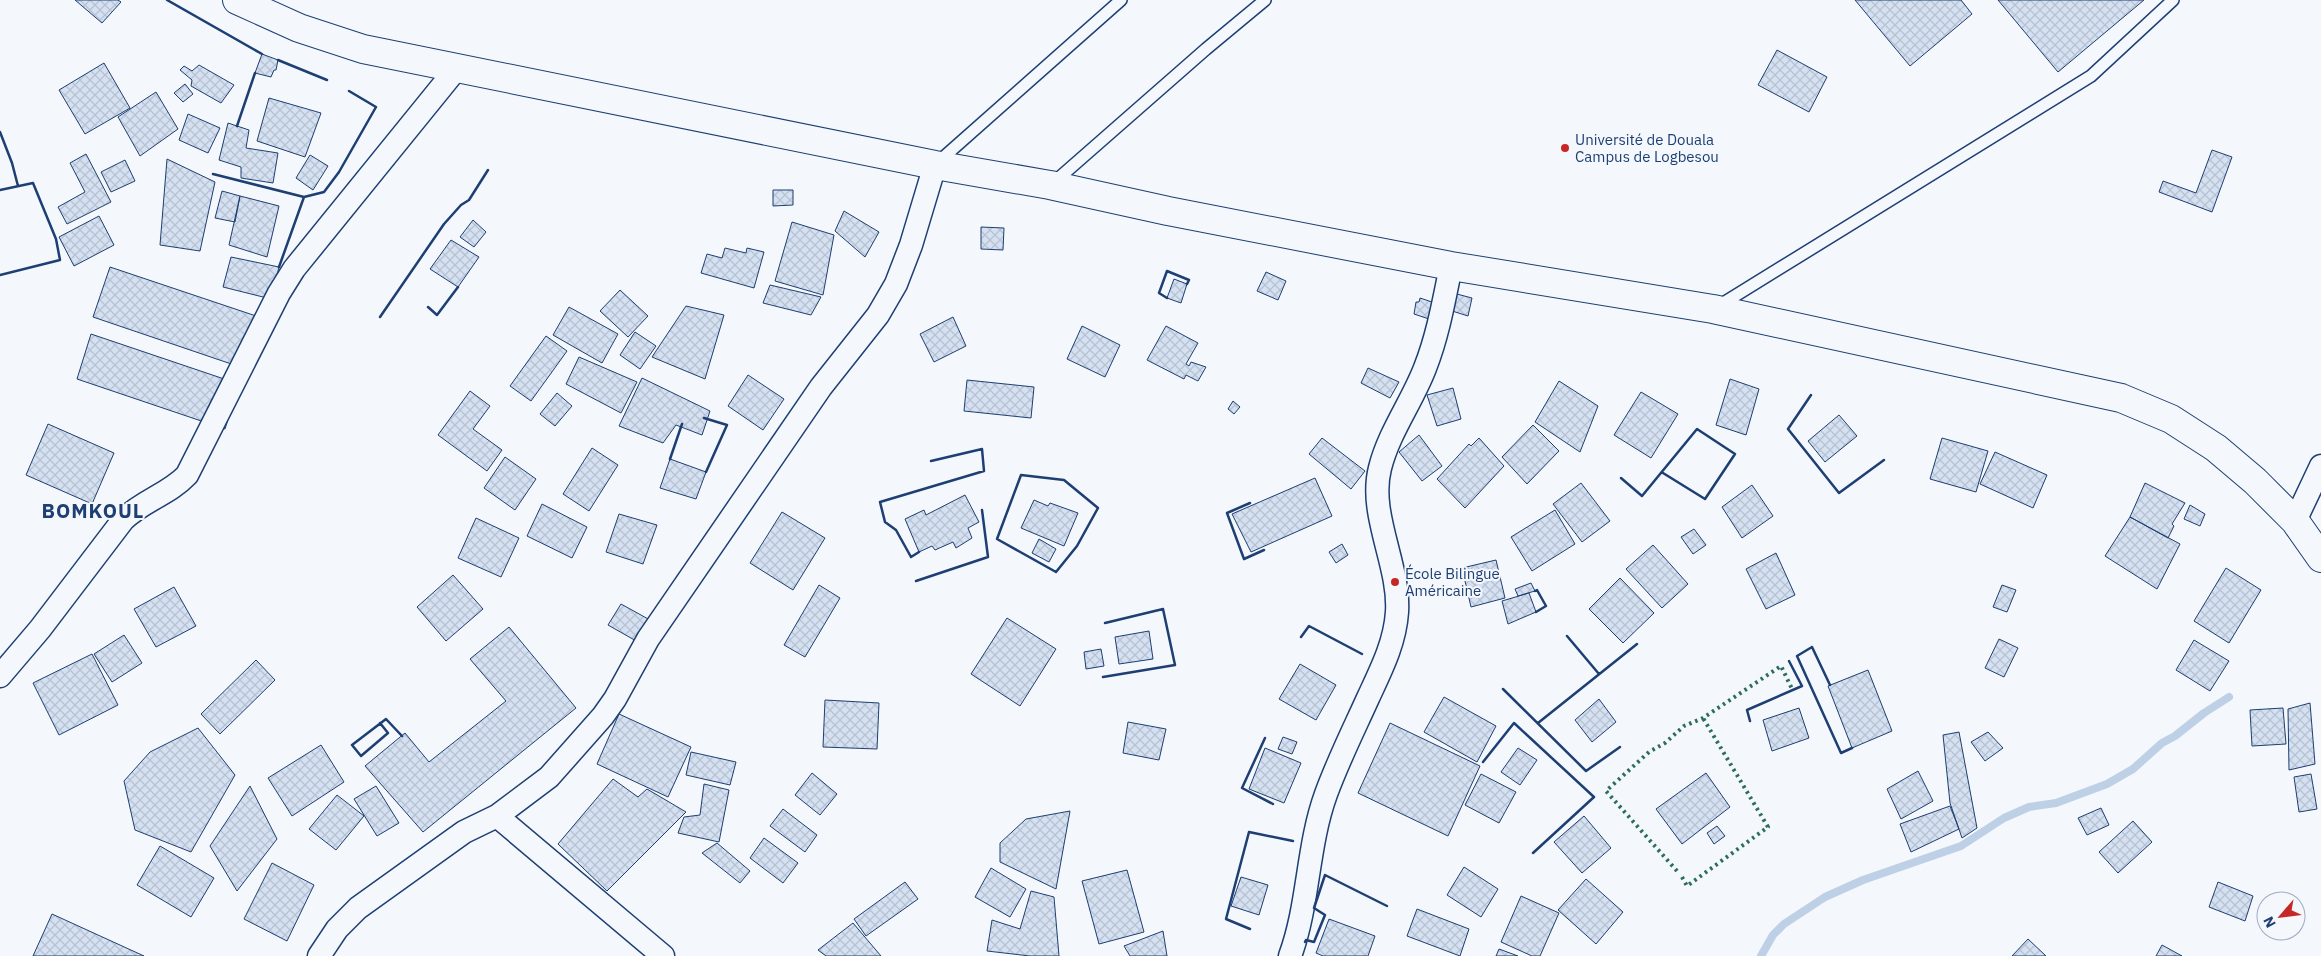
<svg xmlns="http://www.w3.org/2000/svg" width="2321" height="956" font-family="'IBM Plex Sans',sans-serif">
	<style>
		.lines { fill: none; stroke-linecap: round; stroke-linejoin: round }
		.stream { stroke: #bed0e5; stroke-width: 8 }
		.building { fill: url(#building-cross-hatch); stroke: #1d3f73 }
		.lane-casing { stroke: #1d3f73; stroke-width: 14 }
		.street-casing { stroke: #1d3f73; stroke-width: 25 }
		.primary-casing { stroke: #1d3f73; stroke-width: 30 }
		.lane { stroke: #f4f7fb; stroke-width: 11 }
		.street { stroke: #f4f7fb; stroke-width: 22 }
		.primary { stroke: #f4f7fb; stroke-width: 28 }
		.hedge { stroke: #2c6c60; stroke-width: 4; stroke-dasharray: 2.5 4; stroke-linecap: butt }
		.wall { stroke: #1d3f73; stroke-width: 2.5 }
		.poi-dot { fill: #c62828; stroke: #f4f7fb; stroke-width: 2 }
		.labels { text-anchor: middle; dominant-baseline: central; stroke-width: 4; stroke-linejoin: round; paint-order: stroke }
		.poi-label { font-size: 15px; fill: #1d3f73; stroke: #f4f7fb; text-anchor: start }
		.district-label { font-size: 20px; font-weight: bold; letter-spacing: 1px; fill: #1d3f73; stroke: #f4f7fb }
	</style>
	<defs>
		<pattern id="building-cross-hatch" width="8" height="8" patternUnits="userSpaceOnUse" patternTransform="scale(1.25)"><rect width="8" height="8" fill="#d5e0f0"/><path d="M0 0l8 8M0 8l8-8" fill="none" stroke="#b6c1d1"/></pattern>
	</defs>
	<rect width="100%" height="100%" fill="#f4f7fb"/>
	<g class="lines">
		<path class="stream" d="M 1761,956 L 1773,935 L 1784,924 L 1825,897 L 1863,880 L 1961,846 L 2004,818 L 2029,807 L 2056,803 L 2107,784 L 2133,769 L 2162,743 L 2175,736 L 2204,713 L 2229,697"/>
	</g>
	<path class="building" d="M 75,0 L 118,0 L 121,2 L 102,23 Z
		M 1855,0 L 1961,0 L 1972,14 L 1910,66 Z
		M 1998,0 L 2144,0 L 2058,72 Z
		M 1777,50 L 1827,77 L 1809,112 L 1758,85 Z
		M 262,54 L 278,60 L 276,70 L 274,70 L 271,77 L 255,73 Z
		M 104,63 L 130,108 L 85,134 L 59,90 Z
		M 199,65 L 234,85 L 221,103 L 191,86 L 192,80 L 180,70 L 184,66 L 192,71 Z
		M 185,84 L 193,94 L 183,102 L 174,93 Z
		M 156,92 L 178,129 L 140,156 L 118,117 Z
		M 269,98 L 321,113 L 305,157 L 257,141 Z
		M 188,114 L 220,128 L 208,153 L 179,140 Z
		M 228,123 L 249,130 L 246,148 L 278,153 L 273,183 L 241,178 L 241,167 L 219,160 Z
		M 2212,150 L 2232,157 L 2212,212 L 2159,192 L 2163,181 L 2196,193 Z
		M 86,154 L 111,202 L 67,224 L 58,207 L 85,192 L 70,163 Z
		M 310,155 L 328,166 L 313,190 L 296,178 Z
		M 167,159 L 215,182 L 200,251 L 160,245 Z
		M 125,160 L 135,181 L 111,192 L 101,172 Z
		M 773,190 L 793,190 L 793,205 L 773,206 Z
		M 222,191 L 240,196 L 235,222 L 215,218 Z
		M 240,196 L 279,206 L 267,257 L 229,245 Z
		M 844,211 L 879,232 L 865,257 L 835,231 Z
		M 99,216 L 114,245 L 74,266 L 59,237 Z
		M 473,220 L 486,232 L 474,247 L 460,237 Z
		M 792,222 L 834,235 L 823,295 L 775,281 Z
		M 981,227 L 1004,228 L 1003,250 L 981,249 Z
		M 451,240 L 479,257 L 458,287 L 430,269 Z
		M 725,248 L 746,253 L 747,248 L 764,252 L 754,288 L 701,273 L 707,254 L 722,258 Z
		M 231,257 L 279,267 L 271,299 L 223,287 Z
		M 110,267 L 265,319 L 249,370 L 93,317 Z
		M 1266,272 L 1286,281 L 1278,300 L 1257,291 Z
		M 1174,279 L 1187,284 L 1181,303 L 1167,298 Z
		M 770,285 L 821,297 L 811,315 L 763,303 Z
		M 620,290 L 648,316 L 628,337 L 600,311 Z
		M 1453,293 L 1472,298 L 1468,316 L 1449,310 Z
		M 1420,298 L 1432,302 L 1429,319 L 1414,314 L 1416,302 L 1419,302 Z
		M 686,306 L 724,315 L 705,379 L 652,357 Z
		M 569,307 L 618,334 L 602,363 L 553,335 Z
		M 953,317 L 966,346 L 934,362 L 920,334 Z
		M 1082,326 L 1120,345 L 1105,377 L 1067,359 Z
		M 1166,326 L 1198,343 L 1186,364 L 1189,366 L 1191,362 L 1206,367 L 1198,381 L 1186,375 L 1184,379 L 1147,360 Z
		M 635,332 L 656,346 L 640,369 L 620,355 Z
		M 91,334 L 239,384 L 225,429 L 77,379 Z
		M 546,336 L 567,351 L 531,401 L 510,386 Z
		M 579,357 L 637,382 L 621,413 L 566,384 Z
		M 1368,368 L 1399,382 L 1390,398 L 1361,383 Z
		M 748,375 L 784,399 L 763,430 L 728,406 Z
		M 642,378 L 710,411 L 702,435 L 676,425 L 663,443 L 619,426 Z
		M 1730,379 L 1759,389 L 1746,435 L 1716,425 Z
		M 967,380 L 1034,387 L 1031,418 L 964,411 Z
		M 1559,381 L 1598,406 L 1580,452 L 1535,422 Z
		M 1453,388 L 1461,419 L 1437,426 L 1427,395 Z
		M 470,391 L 490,406 L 473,429 L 502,450 L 487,471 L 438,435 Z
		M 1641,392 L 1678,414 L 1651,458 L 1614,435 Z
		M 557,393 L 572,406 L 555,426 L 540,414 Z
		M 1233,401 L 1240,407 L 1234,414 L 1228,409 Z
		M 1839,415 L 1857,436 L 1825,462 L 1808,441 Z
		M 48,424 L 114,453 L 92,504 L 26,475 Z
		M 1533,425 L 1559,451 L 1527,484 L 1502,457 Z
		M 1419,435 L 1442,466 L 1422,481 L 1399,452 Z
		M 1322,438 L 1365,471 L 1351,489 L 1309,454 Z
		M 1479,438 L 1504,466 L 1465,508 L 1437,479 L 1469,444 L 1471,446 Z
		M 1942,438 L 1988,451 L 1976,492 L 1930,479 Z
		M 592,448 L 618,465 L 589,511 L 563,494 Z
		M 1995,452 L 2047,475 L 2033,508 L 1980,484 Z
		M 505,457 L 536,479 L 515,510 L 484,488 Z
		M 670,459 L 706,472 L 696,499 L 660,488 Z
		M 1315,478 L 1332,516 L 1251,552 L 1232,514 Z
		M 1581,483 L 1610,521 L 1582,542 L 1553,504 Z
		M 2145,483 L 2185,503 L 2172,524 L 2174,526 L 2168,538 L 2130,517 Z
		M 1752,485 L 1773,516 L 1742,538 L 1722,507 Z
		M 965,495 L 979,522 L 968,528 L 972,538 L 956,548 L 953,542 L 935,550 L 932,546 L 919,552 L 905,519 L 924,510 L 926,515 Z
		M 1034,500 L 1048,506 L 1050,503 L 1078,513 L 1064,546 L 1021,528 Z
		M 542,504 L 587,527 L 572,558 L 527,536 Z
		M 2190,505 L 2205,514 L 2200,526 L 2184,519 Z
		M 1555,510 L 1575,544 L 1532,571 L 1511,537 Z
		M 782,512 L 825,538 L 793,590 L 750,563 Z
		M 619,514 L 657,525 L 643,564 L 606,552 Z
		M 2130,517 L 2180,544 L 2157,589 L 2105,556 Z
		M 476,518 L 519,538 L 501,577 L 458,558 Z
		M 1694,529 L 1706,545 L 1693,554 L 1681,537 Z
		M 1039,539 L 1056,549 L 1049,562 L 1032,553 Z
		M 1342,544 L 1348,555 L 1336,563 L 1329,552 Z
		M 1653,545 L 1688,584 L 1662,608 L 1626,569 Z
		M 1776,553 L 1795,595 L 1766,609 L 1746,569 Z
		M 1496,560 L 1505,598 L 1471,607 L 1462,568 Z
		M 2226,568 L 2261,590 L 2229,643 L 2194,621 Z
		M 453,575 L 483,609 L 446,641 L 417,607 Z
		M 1620,578 L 1654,613 L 1623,643 L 1589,609 Z
		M 1531,583 L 1535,591 L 1518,596 L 1515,589 Z
		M 819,585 L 840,598 L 805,657 L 784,645 Z
		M 2002,585 L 2016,590 L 2007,612 L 1993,607 Z
		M 174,587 L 196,626 L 156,647 L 134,609 Z
		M 1529,593 L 1536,612 L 1508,624 L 1502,601 Z
		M 621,604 L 650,620 L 638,642 L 608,625 Z
		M 1007,618 L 1056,649 L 1020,706 L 971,674 Z
		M 509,627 L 576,708 L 423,832 L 365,766 L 405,733 L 429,762 L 506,701 L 470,659 Z
		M 1149,631 L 1153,659 L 1119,664 L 1115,637 Z
		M 124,635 L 142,663 L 112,682 L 94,654 Z
		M 1999,639 L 2018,648 L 2004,677 L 1985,668 Z
		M 2194,640 L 2229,661 L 2210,691 L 2176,670 Z
		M 1101,649 L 1104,666 L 1086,669 L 1084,652 Z
		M 92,654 L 118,705 L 59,735 L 33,683 Z
		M 256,660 L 275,680 L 220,734 L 201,714 Z
		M 1300,664 L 1336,685 L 1316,720 L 1279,699 Z
		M 1868,670 L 1892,731 L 1852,748 L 1828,686 Z
		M 1444,697 L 1496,726 L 1477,762 L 1424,732 Z
		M 1599,699 L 1616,722 L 1592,742 L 1575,720 Z
		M 825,700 L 879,703 L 877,749 L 823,747 Z
		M 2310,703 L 2315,764 L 2289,770 L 2288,709 Z
		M 1799,708 L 1809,738 L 1772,751 L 1763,720 Z
		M 2283,708 L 2286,744 L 2252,746 L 2250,710 Z
		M 619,714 L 691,747 L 668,797 L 597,764 Z
		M 1128,722 L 1166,729 L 1159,760 L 1123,753 Z
		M 1390,723 L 1480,766 L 1448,836 L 1358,793 Z
		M 198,728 L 235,775 L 191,852 L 135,830 L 124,781 L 150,752 Z
		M 1959,732 L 1977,828 L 1962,838 L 1950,803 L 1943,735 Z
		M 1988,732 L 2003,748 L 1985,761 L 1971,742 Z
		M 1283,737 L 1297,742 L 1292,754 L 1278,749 Z
		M 321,745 L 344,782 L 292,816 L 268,778 Z
		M 1265,748 L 1301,763 L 1284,803 L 1249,789 Z
		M 1518,748 L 1537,760 L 1520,785 L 1501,772 Z
		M 691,752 L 736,762 L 730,785 L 686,775 Z
		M 1918,771 L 1933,801 L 1901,819 L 1887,789 Z
		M 812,773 L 837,794 L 820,815 L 795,795 Z
		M 1706,773 L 1730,807 L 1682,844 L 1656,809 Z
		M 1481,774 L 1516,792 L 1499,823 L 1465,805 Z
		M 2311,774 L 2317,809 L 2299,812 L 2294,777 Z
		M 613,779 L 638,797 L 647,789 L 686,812 L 607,891 L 558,844 Z
		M 704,784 L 729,790 L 719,842 L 678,833 L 684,817 L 700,815 Z
		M 250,786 L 277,839 L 237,891 L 210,846 Z
		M 376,786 L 399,823 L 377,836 L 354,799 Z
		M 337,795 L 364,816 L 336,850 L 309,829 Z
		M 1950,806 L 1959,829 L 1911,852 L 1900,824 Z
		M 2101,808 L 2109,825 L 2087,835 L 2078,818 Z
		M 783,809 L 817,835 L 805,852 L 770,826 Z
		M 1070,811 L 1056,889 L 1000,862 L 1000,843 L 1026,819 Z
		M 1584,816 L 1611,848 L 1582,873 L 1554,842 Z
		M 2133,821 L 2152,842 L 2118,873 L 2099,852 Z
		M 1717,826 L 1725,836 L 1714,844 L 1707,833 Z
		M 764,838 L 798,863 L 783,883 L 750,858 Z
		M 717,843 L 750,871 L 740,883 L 702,853 Z
		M 160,846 L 214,878 L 191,917 L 137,885 Z
		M 272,863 L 314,885 L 287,941 L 244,919 Z
		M 1464,867 L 1498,889 L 1481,917 L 1447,895 Z
		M 991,868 L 1026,889 L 1010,917 L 975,897 Z
		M 1127,870 L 1144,932 L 1099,944 L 1082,881 Z
		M 1241,877 L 1268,885 L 1259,915 L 1231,906 Z
		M 1586,879 L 1623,912 L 1596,944 L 1558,910 Z
		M 905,882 L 918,899 L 866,936 L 854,919 Z
		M 2218,882 L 2253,896 L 2245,921 L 2209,907 Z
		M 1031,891 L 1054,897 L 1059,956 L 1030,956 L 987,951 L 992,920 L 1020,929 Z
		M 1521,896 L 1559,913 L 1540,956 L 1532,956 L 1501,942 Z
		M 1417,909 L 1469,929 L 1460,956 L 1407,936 Z
		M 52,914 L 144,956 L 33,956 Z
		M 1329,919 L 1375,936 L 1368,956 L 1323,956 L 1316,953 Z
		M 853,923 L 881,956 L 826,956 L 818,950 Z
		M 1163,931 L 1167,956 L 1130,956 L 1124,946 Z
		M 2028,939 L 2046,956 L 2012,956 Z
		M 2162,945 L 2182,956 L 2156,956 Z
		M 1499,949 L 1518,956 L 1496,956 Z"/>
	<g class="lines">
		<defs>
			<path id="lane" d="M 937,163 L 1121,0
				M 1052,184 L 1206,49 L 1265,0
				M 1717,307 L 2091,76 L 2173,0"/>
			<path id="street" d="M 2295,521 L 2321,466
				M 0,676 L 40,629 L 123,520 C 142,501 169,494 187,475 L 279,293 L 294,269 L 457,68
				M 497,816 L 663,956
				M 319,956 L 337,929 L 358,908 L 464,832 L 497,816 L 549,777 L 603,716 L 615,699 L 648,639 L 821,387 L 878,315 L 896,284 L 911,245 L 935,165
				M 1290,956 C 1309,905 1307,846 1326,794 C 1338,761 1354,729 1368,698 C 1381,670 1395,643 1397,612 C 1400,565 1368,514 1380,468 C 1389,432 1412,402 1425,368 C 1438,335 1444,300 1451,266"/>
			<path id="primary" d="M 237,0 L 299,28 L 363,49 L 935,165 L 1050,185 L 1168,211 L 1451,266 L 1713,309 L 2121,398 L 2171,419 L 2216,448 L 2255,481 L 2295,521 L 2321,558"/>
		</defs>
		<use href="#lane" class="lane-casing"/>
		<use href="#street" class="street-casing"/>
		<use href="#primary" class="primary-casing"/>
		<use href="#lane" class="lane"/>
		<use href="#street" class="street"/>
		<use href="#primary" class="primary"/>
		<path class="hedge" d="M 1677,871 L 1606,791 L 1649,752 L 1665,743 L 1684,726 L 1703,718 L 1781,666 L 1793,691
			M 1682,877 L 1687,886 L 1768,827 L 1703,718"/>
		<path class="wall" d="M 167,0 L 262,54
			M 278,60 L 327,80
			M 237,126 L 255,73
			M 0,132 L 12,163 L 18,186
			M 213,174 L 304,197 L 324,192 L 339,172 L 376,107 L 349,91
			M 0,190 L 33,183 L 56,239 L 60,260 L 0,275
			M 279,267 L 304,197
			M 1167,298 L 1159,293 L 1167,271 L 1189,280 L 1187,284
			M 428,307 L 437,315 L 458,287
			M 380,317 L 444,224 L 461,205 L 469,200 L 488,170
			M 1811,395 L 1788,429 L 1839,493 L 1884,460
			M 704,418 L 727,425 L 706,472
			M 670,459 L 682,424
			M 1021,475 L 1064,480 L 1098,508 L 1077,546 L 1056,572 L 997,539 Z
			M 1621,478 L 1642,496 L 1697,429 L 1735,454 L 1705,499 L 1663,473
			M 1250,503 L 1227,513 L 1244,559 L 1264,550
			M 919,552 L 911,557 L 896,530 L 885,522 L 880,502 L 984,471 L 982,449 L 931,461
			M 916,581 L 988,557 L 982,510
			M 1535,591 L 1537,590 L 1546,606 L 1536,612
			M 1567,636 L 1599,674
			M 1301,637 L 1309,626 L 1362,654
			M 1103,677 L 1175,665 L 1163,609 L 1105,623
			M 1830,685 L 1812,647 L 1797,656 L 1841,753 L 1852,748
			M 1503,689 L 1586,771 L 1620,747
			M 1750,721 L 1747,710 L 1802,686 L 1789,661
			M 380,723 L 388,733 L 361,756 L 352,745 L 386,719 L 402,736
			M 1538,723 L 1637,644
			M 1265,738 L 1242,788 L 1273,804
			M 1483,762 L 1514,723 L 1594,797 L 1533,853
			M 1250,929 L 1226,919 L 1249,832 L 1293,841
			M 1305,942 L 1306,940 L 1314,942 L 1325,915 L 1314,908 L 1325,875 L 1387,906"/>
	</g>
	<g class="poi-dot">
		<circle cx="1565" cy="148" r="5"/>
		<circle cx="1395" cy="582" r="5"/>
	</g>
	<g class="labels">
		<g class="poi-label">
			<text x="1575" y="139">Université de Douala<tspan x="1575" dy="17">Campus de Logbesou</tspan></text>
			<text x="1405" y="573">École Bilingue<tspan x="1405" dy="17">Américaine</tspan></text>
		</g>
		<g class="district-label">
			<text x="93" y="510">BOMKOUL</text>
		</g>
	</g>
	<g transform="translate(2281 916) rotate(242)"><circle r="24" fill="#f4f7fb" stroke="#9eadc5"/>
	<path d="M0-4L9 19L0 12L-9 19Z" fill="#c62828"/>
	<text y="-8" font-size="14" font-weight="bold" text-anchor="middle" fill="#1d3f73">N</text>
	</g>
</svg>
